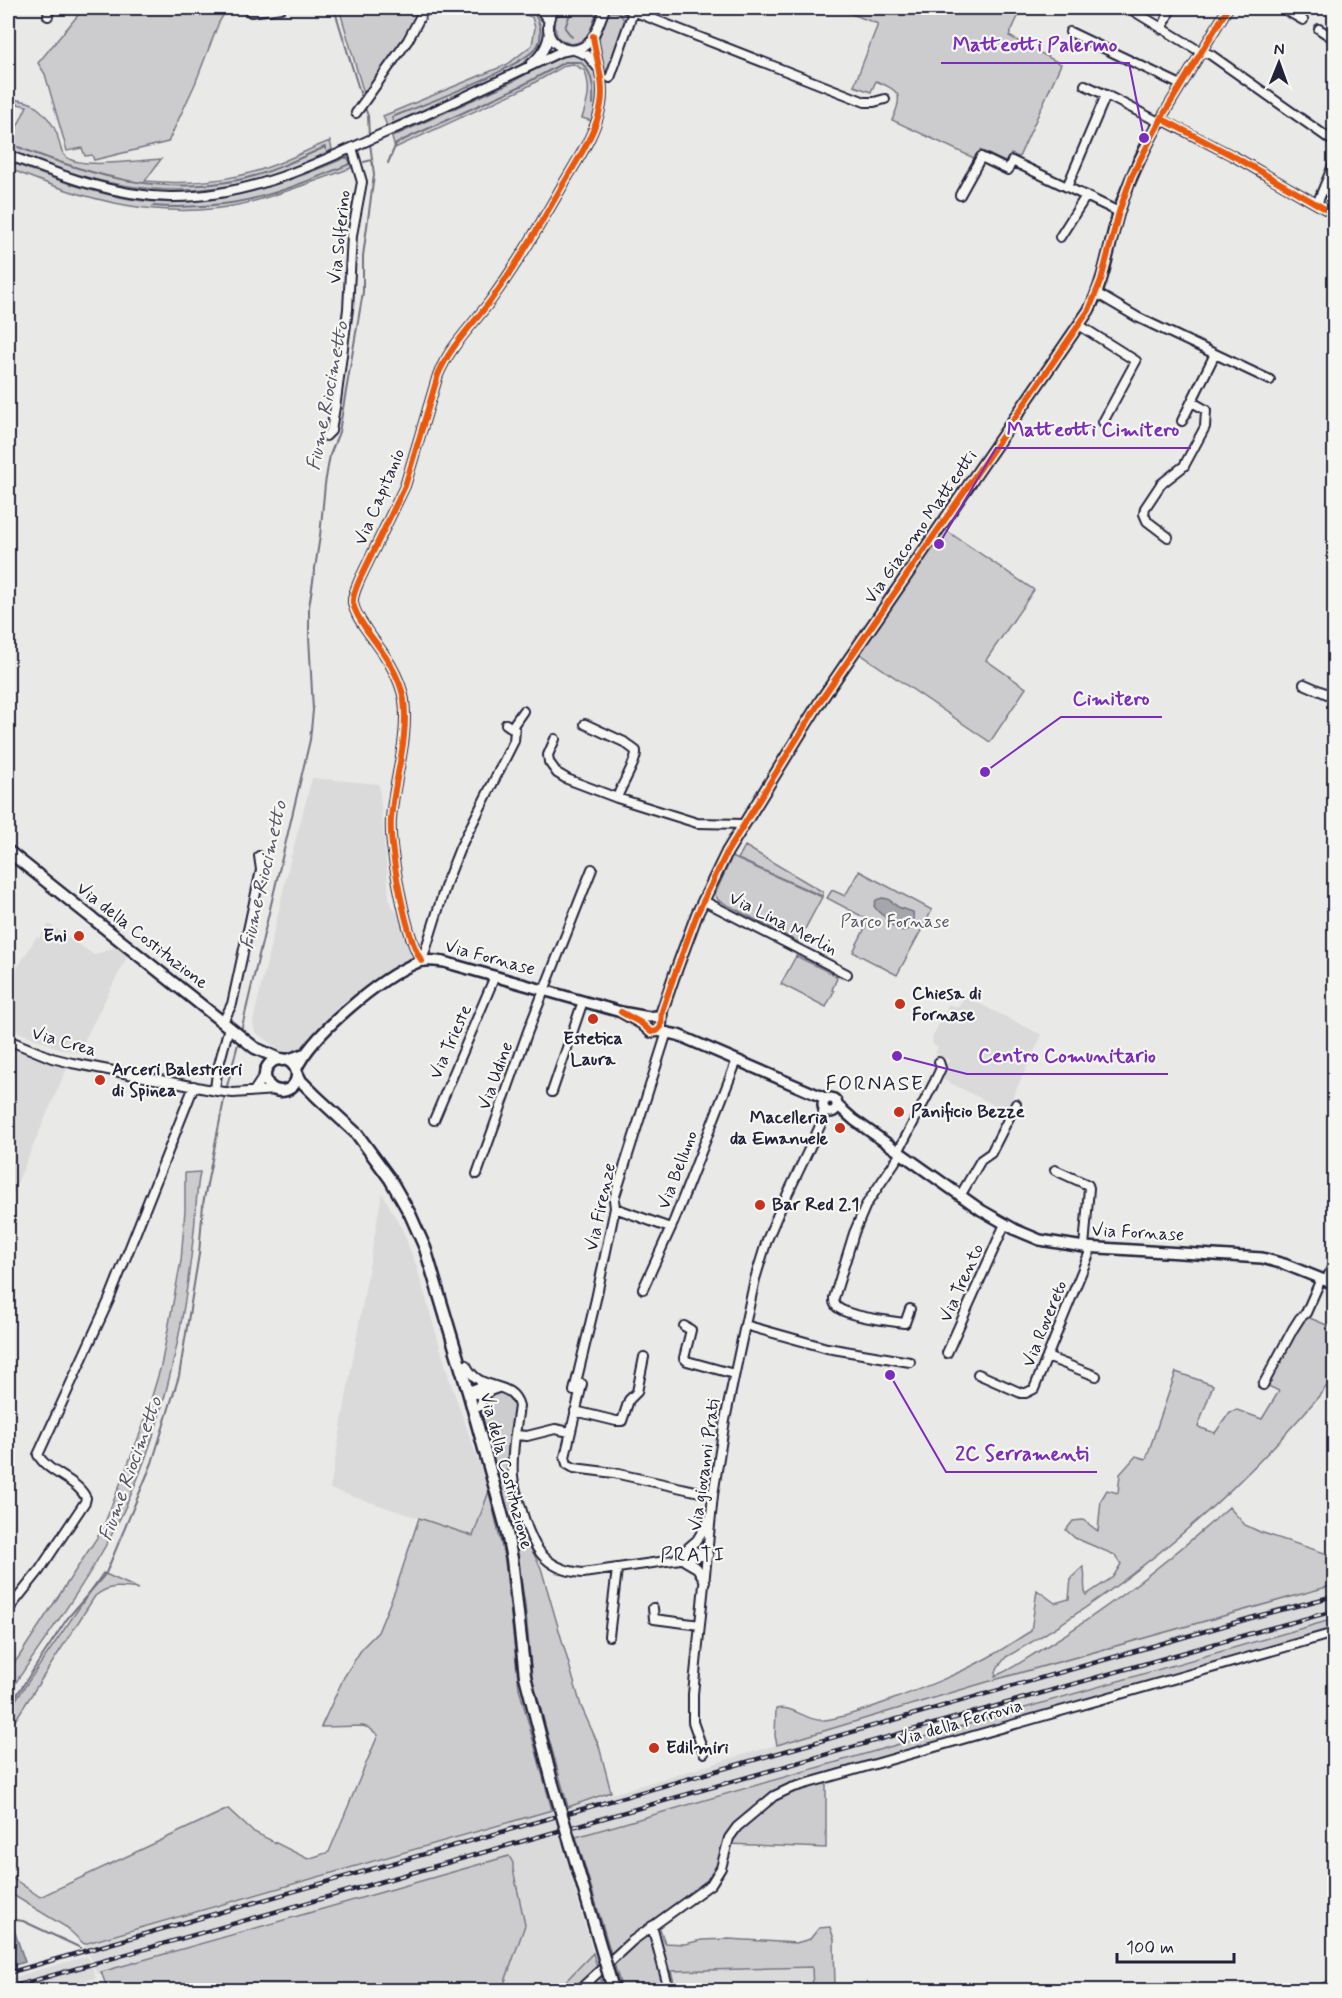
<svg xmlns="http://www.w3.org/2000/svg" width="1342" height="1998" font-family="Mynerve,sans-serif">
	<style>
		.built { fill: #dadada }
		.green { fill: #ccccce; stroke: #777784; stroke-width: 1.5 }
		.water { fill: #a5a5ac; stroke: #71717f; stroke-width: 1.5 }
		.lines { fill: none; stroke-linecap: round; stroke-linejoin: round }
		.stream { stroke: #71717f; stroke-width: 2 }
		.minor-casing { stroke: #22223b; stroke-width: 12 }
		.tertiary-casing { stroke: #22223b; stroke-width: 14 }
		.secondary-casing { stroke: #22223b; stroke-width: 15 }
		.minor { stroke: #f6f6f2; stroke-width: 8 }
		.tertiary { stroke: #f6f6f2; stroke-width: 9 }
		.secondary { stroke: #f6f6f2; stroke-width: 10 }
		.rail-casing { stroke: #22223b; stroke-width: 4.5 }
		.rail { stroke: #f6f6f2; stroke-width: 2; stroke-dasharray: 7; stroke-linecap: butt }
		.secondary-bridge-casing { stroke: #22223b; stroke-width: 15; stroke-linecap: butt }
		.secondary-bridge { stroke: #f6f6f2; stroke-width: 10 }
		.cycleway-casing { stroke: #f6f6f2; stroke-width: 10 }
		.cycleway { stroke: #e8590c; stroke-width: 6 }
		.poi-dot { fill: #c8321e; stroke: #f6f6f2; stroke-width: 2 }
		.labels { text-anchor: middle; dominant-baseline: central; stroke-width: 4.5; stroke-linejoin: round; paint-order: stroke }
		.street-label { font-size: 18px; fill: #22223b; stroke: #f6f6f2 }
		.park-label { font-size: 18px; fill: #555567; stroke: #f6f6f2 }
		.poi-label { font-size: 18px; font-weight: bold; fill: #22223b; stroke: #f6f6f2; text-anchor: start }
		.water-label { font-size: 20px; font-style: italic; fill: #565668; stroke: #f6f6f2 }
		.neighbourhood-label { font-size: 20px; letter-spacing: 1.5px; fill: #22223b; stroke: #f6f6f2 }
		.quarter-label { font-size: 21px; letter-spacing: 1.5px; fill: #22223b; stroke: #f6f6f2 }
		.leader { fill: none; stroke: #7b2cbf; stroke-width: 2 }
		.callout-dot { fill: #7b2cbf; stroke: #f6f6f2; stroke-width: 2 }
		.callout-label { font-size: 20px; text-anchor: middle; font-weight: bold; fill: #7b2cbf; stroke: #f6f6f2; stroke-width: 4.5; stroke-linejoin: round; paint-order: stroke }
	</style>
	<rect width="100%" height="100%" fill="#e9e9e7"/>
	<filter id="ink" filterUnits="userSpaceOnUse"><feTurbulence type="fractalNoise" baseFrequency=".0167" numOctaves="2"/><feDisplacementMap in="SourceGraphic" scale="12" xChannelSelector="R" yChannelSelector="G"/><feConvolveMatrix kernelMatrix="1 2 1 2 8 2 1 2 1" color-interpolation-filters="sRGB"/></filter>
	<g filter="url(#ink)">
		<path class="built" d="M 312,778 L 379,784 L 389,896 L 391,905 L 403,920 L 413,950 L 414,956 L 409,961 L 393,968 L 341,1004 L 295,1053 L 288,1056 L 255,1032 L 253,1022 L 290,861 Z
			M 49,924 L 94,955 L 118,946 L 128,955 L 78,1053 L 58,1048 L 8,1028 L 8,984 L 36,937 L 39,938 Z
			M 964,996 L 1042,1035 L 1006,1111 L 940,1078 L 949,1060 L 935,1053 L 938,1047 L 933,1045 L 932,1038 L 949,1004 L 958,1008 Z
			M 8,1039 L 71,1062 L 63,1077 L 8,1204 Z
			M 382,1193 L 403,1231 L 417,1268 L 450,1381 L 489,1491 L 473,1536 L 330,1489 Z
			M 1334,1585 L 1334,1619 L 561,1841 L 593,1953 L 557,1990 L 502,1990 L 525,1925 L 513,1863 L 509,1856 L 97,1974 L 84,1944 L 552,1810 L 556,1823 L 570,1819 L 568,1807 L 987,1682 Z
			M 87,1956 L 96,1978 L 54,1990 L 8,1990 L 8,1979 Z
			M 812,1967 L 813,1990 L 676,1990 L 670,1971 Z"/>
		<path class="green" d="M 84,8 L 215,8 L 227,12 L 224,14 L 219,22 L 195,84 L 168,142 L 94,160 L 92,155 L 85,156 L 82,148 L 67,151 L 45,74 L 38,63 Z
			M 339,8 L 422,8 C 408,40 386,67 364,94 Z
			M 458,8 L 529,8 C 547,13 549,38 538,51 C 531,58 523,63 515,69 L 387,126 L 383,116 L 508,64 L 532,45 L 535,28 L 532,17 L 522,14 Z
			M 560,8 L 598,8 C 593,23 590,43 570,44 L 558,38 L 554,25 Z
			M 836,8 L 1022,8 L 1009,36 L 1061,64 L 1019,157 L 1011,154 L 1007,163 L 980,150 L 976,159 L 892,120 C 904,95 900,91 876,81 L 871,92 L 854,86 L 878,24 Z
			M 612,12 L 619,13 L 625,21 L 606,80 C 602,60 594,48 602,28 C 604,21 606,16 612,12 Z
			M 574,54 C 603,61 600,98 592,121 L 582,118 C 588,100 591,90 585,71 L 573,64 L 566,65 L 523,89 L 395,148 L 392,138 L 394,136 L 512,82 L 557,57 Z
			M 8,97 C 16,102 26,99 34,105 C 43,112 53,123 57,134 C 59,140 60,151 65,156 C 77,170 142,160 161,159 L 145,181 C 189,185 233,181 274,165 C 293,158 311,148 330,141 L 332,149 C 322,158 304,162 291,168 C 200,206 101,191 14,151 L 11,147 L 10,142 L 27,106 L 17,104 L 8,123 Z
			M 347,157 L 350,162 L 351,168 C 316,181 282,194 247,203 C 165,223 83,200 8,168 L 8,161 C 47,177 88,192 130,199 C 206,212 278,187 347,157 Z
			M 944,529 L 1034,590 L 986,660 L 1026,688 L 990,742 L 859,653 L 879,619 Z
			M 745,846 L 823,892 L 823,895 L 822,896 L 738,859 Z
			M 732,857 L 822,897 L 798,942 L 718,900 L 715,894 Z
			M 859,871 L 932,910 L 897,975 L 853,952 L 869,920 L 827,898 L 832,890 L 845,896 Z
			M 796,956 L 835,975 L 837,978 L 832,990 L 834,991 L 826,1007 L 781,984 Z
			M 200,1172 C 196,1192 196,1211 194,1231 C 189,1278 182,1326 171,1371 C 158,1427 139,1483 112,1534 C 82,1590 43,1641 8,1694 L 8,1670 L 18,1658 L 102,1530 L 143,1426 L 161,1366 L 181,1261 L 185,1210 L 185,1173 Z
			M 1305,1316 L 1334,1328 C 1334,1341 1337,1362 1334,1374 C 1332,1383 1305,1412 1298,1420 C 1214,1514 1116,1595 1006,1657 L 998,1667 L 995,1676 C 1013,1669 1030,1656 1047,1646 C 1112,1606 1172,1558 1229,1507 L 1245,1525 L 1260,1532 L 1334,1556 L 1334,1585 L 987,1682 L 777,1745 L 775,1736 L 776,1709 C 791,1704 807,1722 824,1720 C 844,1718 866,1709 886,1702 C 920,1689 955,1676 987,1658 C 1002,1650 1016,1640 1031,1631 L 1037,1590 L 1055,1603 L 1069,1599 L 1071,1578 L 1083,1567 C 1087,1575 1082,1584 1086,1595 L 1113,1577 L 1121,1564 L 1115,1555 L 1075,1538 L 1066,1530 L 1073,1521 L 1083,1520 L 1098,1531 L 1101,1500 L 1107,1490 L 1118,1493 L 1120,1474 L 1136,1456 L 1146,1459 L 1176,1372 L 1213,1385 L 1198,1427 L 1215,1433 L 1230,1412 L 1237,1410 L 1262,1419 L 1279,1391 L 1266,1385 Z
			M 499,1392 L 507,1395 L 515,1407 L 509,1485 L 515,1512 L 526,1539 L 541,1568 L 581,1706 L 599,1746 L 611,1792 L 568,1807 L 532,1678 L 525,1604 L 518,1563 L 482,1413 L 483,1401 L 492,1393 Z
			M 489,1491 L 505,1561 L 519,1688 L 552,1810 L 84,1944 L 66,1927 L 8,1892 L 8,1875 L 40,1897 L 228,1809 L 252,1831 L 308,1859 L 329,1852 L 378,1735 L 369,1728 L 363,1726 L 321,1727 L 344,1677 L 363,1647 L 378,1632 L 396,1588 L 419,1518 L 473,1536 Z
			M 103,1573 L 139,1589 C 120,1587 110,1584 95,1596 L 12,1725 L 8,1746 L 8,1711 Z
			M 1334,1619 L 1334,1629 L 826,1776 L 826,1848 L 727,1844 L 715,1875 L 676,1912 L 675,1916 L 659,1926 L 665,1943 L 685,1944 L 702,1940 L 728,1939 L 796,1943 L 810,1939 L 819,1928 L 830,1927 L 834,1939 L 835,1990 L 813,1990 L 812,1967 L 671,1971 L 676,1990 L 622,1990 L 576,1837 Z
			M 509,1856 L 513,1863 L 513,1869 L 525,1925 L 502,1990 L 108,1990 L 101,1972 Z
			M 593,1953 L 602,1983 L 595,1990 L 557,1990 Z
			M 1334,1979 L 1334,1990 L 1268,1990 L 1313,1986 Z"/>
		<path class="water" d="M 882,898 L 888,899 L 898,907 L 913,912 L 914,920 L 910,929 C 895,934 894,926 885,917 C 880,913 877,912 874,906 L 876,900 Z
			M 8,1912 L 25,1962 L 8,1967 Z"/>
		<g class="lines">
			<path class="stream" d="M 334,8 L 362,99
				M 572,8 L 565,28 L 572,37
				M 8,98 L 9,97
				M 364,105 L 368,116 L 369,137
				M 393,120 L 392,117 C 418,107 528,66 538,45 C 543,36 540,20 534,14 L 500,8
				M 18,147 C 93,176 162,197 243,179 C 272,172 298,159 325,147 L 326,150
				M 364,162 L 372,160
				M 388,163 L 396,144 L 401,141 L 521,86 L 565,62 L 580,62 C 593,71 594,90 593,104
				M 153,206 C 177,208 200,207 223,204 C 267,199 311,180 352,163
				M 241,1031 L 310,740 L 313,710 L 309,637 L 309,607 L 320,536 L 325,484 L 330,455 L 339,432 L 363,292 L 363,256 L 374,175 L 370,143
				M 226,1090 L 239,1040
				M 8,1708 L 67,1619 L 106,1573 L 152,1463 L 179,1376 L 199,1254 L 203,1204 L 225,1095
				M 8,1919 L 23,1921 L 81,1948"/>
			<defs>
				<path id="minor" d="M 246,8 L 251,12 L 281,8
					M 539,8 L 549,21
					M 554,8 C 552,13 548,19 548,26 C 547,47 575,58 589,42 C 597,34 601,18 605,8
					M 625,8 L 865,102 L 874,102 L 885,99
					M 1133,8 L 1132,10 L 1196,49 L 1211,55 L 1334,142
					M 1282,8 L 1303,20
					M 48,16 L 49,8
					M 1162,29 L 1171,8
					M 1319,29 L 1334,39
					M 1070,32 L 1181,85
					M 574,50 L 587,55 L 597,67
					M 531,64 C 541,55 548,46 549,32
					M 610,78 L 634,9
					M 1085,85 L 1106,95
					M 356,113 L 408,40 L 425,8
					M 1159,122 L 1165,121 L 1235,157 L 1334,214
					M 1159,122 L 1228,8
					M 8,155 C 60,175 113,196 170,197 C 247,198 314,165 382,134 C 442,108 501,80 560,52 L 570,50
					M 960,195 L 981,157 L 1008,170 L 1012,161 L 1067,187
					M 1317,204 L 1334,163
					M 1119,212 L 1067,187 L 1106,95 L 1159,122
					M 1060,237 L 1086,196
					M 1096,293 L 1137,317 L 1270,380
					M 1079,325 L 1136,361 L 1103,422
					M 1182,421 L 1215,354
					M 326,436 L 331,431 L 336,401 L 348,309 L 352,235 L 362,182 L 352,148
					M 1168,537 L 1147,521 L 1144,514 L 1145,508 L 1161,484 L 1184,466 L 1205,427 L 1206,410 L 1192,402
					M 1304,684 L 1334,697
					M 585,724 L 624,742 L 636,751 C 637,762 621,785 617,798
					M 512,727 L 523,711
					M 555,739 L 548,755 L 549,762 L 557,773 L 567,779 L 617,798 L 697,823 L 744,824
					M 704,901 L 847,974
					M 422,961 C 406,940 389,846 391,819 C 394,779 409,741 404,700 C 400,675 383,652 368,632 C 362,623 355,614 353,603 C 352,596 356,589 359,581 L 405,486 L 438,375 C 450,346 473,325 491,300 C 518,263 541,223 564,183 C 578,159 596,133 601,105 C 605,82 596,59 593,36
					M 422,961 L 447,881 L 460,848 L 514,741 L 515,730 L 506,724
					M 223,1022 L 232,1004 L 261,870 L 259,856
					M 8,1040 L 52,1058 L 72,1063 L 217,1091 L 233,1093 L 276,1090
					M 215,1090 L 217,1072 L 229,1027
					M 254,1091 L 266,1073
					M 552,1092 L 583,1001
					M 434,1120 L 495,976
					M 898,1152 L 935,1081 L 941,1068 L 939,1062
					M 901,1153 L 866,1205 L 854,1233 L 834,1298 C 834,1302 834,1304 837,1307 C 848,1317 890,1321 905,1323 L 910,1309
					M 1055,1170 L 1088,1185 L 1089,1188 L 1084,1247
					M 477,1174 L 528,1031 L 592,869
					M 960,1196 L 981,1160 L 991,1153 L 1016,1104
					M 615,1208 L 670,1228
					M 1326,1281 L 1334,1263
					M 643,1289 L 674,1221 L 737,1060
					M 745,1325 L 827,1348 L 910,1362
					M 684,1326 L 691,1330 L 684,1358 L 687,1361 L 734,1374
					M 947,1353 L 1005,1224
					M 1047,1357 L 1096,1376
					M 466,1365 C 479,1394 512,1378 519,1406 C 516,1429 511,1453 513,1476 C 514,1487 518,1498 521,1508 C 531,1544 542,1570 583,1573 L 708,1555
					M 978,1374 L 1021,1393 L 1026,1393 L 1034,1389 L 1089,1254 L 1090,1247
					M 582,1384 L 565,1457 L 567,1464 L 574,1468 L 614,1473 L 713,1495
					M 1263,1385 L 1293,1329 L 1300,1318 L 1306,1313 L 1321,1279
					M 474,1389 L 487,1384
					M 574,1391 L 596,1299 L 615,1208 L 614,1199 L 667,1032
					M 476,1394 L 484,1393 L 498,1388
					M 480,1406 L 483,1398 L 488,1393
					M 575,1411 L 616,1421 L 622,1421 L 629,1400 L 637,1392 L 644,1357
					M 516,1435 L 527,1436 L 555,1429 L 570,1432
					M 684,1553 L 694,1551 L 708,1555
					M 674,1560 L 697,1540 L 709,1520
					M 685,1561 L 697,1568 L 705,1581
					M 653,1608 L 654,1619 L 700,1625
					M 8,1610 L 39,1571 L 85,1502 L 86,1498 C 76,1478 49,1474 38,1455 L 109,1300 L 194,1086
					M 609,1636 L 617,1569
					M 704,1753 L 693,1722 L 693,1694 L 713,1495 L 725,1420 L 745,1325 L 755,1279 L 767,1240 L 778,1214 L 821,1124 L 824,1108
					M 652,1926 L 669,1990
					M 579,1990 L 632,1941 L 711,1884 L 721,1868 L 729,1838 L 737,1827 L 774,1796 L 791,1788 L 1334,1633"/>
				<path id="tertiary" d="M 621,1012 L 641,1023 L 651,1032 L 657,1031 L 661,1027 L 662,1011 L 674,976 L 697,914 L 727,852 L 821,700 L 1089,310 C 1105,280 1109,244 1119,211 C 1129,180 1143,151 1159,122
					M 657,1031 L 678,1035 L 827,1099
					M 286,1060 L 306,1053
					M 296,1070 C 312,1034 380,978 416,963 C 425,959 435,961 444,962 L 621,1012 L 649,1017 L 656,1016 L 661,1020
					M823 1105a7 7 0 1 1 14 0a7 7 0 1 1-14 0Z
					M 837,1105 L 854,1120 L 981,1210 L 1016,1230 L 1040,1240 L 1084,1247 L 1262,1258 L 1284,1264 L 1334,1284"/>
				<path id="secondary" d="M 8,851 L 255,1048 L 282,1060
					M265 1075a16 16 0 1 1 32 0a16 16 0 1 1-32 0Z
					M 297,1073 L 301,1081 L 317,1097 L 357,1134 L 390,1179 L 410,1214 L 425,1248 L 469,1395 L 506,1528 L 512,1559 L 525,1676 L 552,1781"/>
			</defs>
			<use href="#minor" class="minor-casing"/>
			<use href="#tertiary" class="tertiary-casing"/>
			<use href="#secondary" class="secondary-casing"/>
			<use href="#minor" class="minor"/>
			<use href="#tertiary" class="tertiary"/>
			<use href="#secondary" class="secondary"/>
			<defs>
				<path id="rail" d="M 8,1973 L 1258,1616 L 1334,1596
					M 8,1988 L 1263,1630 L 1334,1611"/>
			</defs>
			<use href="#rail" class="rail-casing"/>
			<use href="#rail" class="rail"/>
			<defs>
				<path id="secondary-bridge" d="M 552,1781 L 613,1989"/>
			</defs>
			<use href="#secondary-bridge" class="secondary-bridge-casing"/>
			<use href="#secondary-bridge" class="secondary-bridge"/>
			<defs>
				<path id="cycleway" d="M 1166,121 L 1235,157 L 1334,214
					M 422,961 C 406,940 389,846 391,819 C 394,779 409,741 404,700 C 400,675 383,652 368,632 C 362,623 355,614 353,603 C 352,596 356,589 359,581 L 405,486 L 438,375 C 450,346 473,325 491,300 C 518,263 541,223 564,183 C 578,159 596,133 601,105 C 605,82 596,59 593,36
					M 621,1012 L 641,1023 L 651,1032 L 657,1031 L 661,1027 L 662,1011 L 674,976 L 697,914 L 727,852 L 821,700 L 1089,310 L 1101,280 L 1119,212 L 1132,175 L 1165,112 L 1228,8"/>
			</defs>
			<use href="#cycleway" class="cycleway-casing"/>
			<use href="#cycleway" class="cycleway"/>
		</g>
	</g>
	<g class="poi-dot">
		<circle cx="79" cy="936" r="6"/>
		<circle cx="900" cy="1004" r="6"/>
		<circle cx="593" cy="1019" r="6"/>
		<circle cx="100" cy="1080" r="6"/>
		<circle cx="899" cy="1112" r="6"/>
		<circle cx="840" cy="1128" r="6"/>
		<circle cx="760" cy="1205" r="6"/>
		<circle cx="654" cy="1748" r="6"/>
	</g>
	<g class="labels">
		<g class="street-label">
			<text transform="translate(340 237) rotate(-84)">Via Solferino</text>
			<text transform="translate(380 497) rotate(-67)">Via Capitanio</text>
			<text transform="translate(921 527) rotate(-55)">Via Giacomo Matteotti</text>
			<text transform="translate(783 924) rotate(27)">Via Lina Merlin</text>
			<text transform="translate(142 936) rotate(38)">Via della Costituzione</text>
			<text transform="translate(490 958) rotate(15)">Via Fornase</text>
			<text transform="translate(64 1042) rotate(16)">Via Crea</text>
			<text transform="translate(451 1042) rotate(-66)">Via Trieste</text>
			<text transform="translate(496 1076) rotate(-70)">Via Udine</text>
			<text transform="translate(678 1170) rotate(-69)">Via Belluno</text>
			<text transform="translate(601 1207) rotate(-78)">Via Firenze</text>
			<text transform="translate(1138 1233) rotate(3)">Via Fornase</text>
			<text transform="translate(962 1283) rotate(-66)">Via Trento</text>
			<text transform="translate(1045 1324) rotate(-68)">Via Rovereto</text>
			<text transform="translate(705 1465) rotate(-82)">Via giovanni Prati</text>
			<text transform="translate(506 1471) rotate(75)">Via della Costituzione</text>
			<text transform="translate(960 1723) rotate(-16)">Via della Ferrovia</text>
		</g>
		<g class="park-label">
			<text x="895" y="922">Parco Fornase</text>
		</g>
		<g class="poi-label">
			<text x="67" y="936" text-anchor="end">Eni</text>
			<text x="912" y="994">Chiesa di<tspan x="912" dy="21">Fornase</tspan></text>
			<text x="593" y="1039" text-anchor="middle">Estetica<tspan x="593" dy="21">Laura</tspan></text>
			<text x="112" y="1070">Arceri Balestrieri<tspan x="112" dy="21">di Spinea</tspan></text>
			<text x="911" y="1112">Panificio Bezze</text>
			<text x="828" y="1118" text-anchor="end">Macelleria<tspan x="828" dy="21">da Emanuele</tspan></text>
			<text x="772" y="1205">Bar Red 2.1</text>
			<text x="666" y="1748">Edilmiri</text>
		</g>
		<g class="water-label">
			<text transform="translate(328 396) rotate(-79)">Fiume Riocimetto</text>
			<text transform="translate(264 875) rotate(-77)">Fiume Riocimetto</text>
			<text transform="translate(131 1469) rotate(-70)">Fiume Riocimetto</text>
		</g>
		<g class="neighbourhood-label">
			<text x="693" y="1555">PRATI</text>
		</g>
		<g class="quarter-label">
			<text x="875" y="1084">FORNASE</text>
		</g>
	</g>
	<path class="leader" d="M1144 138L1129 63H941M939 544L996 448H1191M985 772L1061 717H1162M897 1056L967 1074H1168M890 1375L946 1472H1097"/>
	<g class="callout-dot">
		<circle cx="1144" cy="138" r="6"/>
		<circle cx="939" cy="544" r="6"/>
		<circle cx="985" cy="772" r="6"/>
		<circle cx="897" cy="1056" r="6"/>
		<circle cx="890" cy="1375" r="6"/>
	</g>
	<g class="callout-label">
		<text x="1035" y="51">Matteotti Palermo</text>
		<text x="1093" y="436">Matteotti Cimitero</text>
		<text x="1111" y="705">Cimitero</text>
		<text x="1067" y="1062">Centro Comunitario</text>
		<text x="1022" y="1460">2C Serramenti</text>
	</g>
	<rect width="1342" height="1998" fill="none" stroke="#f6f6f2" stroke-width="30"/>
	<rect x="15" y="15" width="1312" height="1968" fill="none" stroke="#22223b" stroke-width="2" filter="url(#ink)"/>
	<g transform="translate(1279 63) rotate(1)" stroke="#f6f6f2" stroke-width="4.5" paint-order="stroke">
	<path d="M0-4.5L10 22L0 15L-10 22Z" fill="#22223b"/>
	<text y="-9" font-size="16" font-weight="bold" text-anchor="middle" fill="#22223b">N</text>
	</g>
	<path d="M1117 1953v9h117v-9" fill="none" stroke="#22223b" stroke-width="3"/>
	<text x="1126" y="1953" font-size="18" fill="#22223b" stroke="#f6f6f2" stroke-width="4.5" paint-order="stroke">100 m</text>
</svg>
